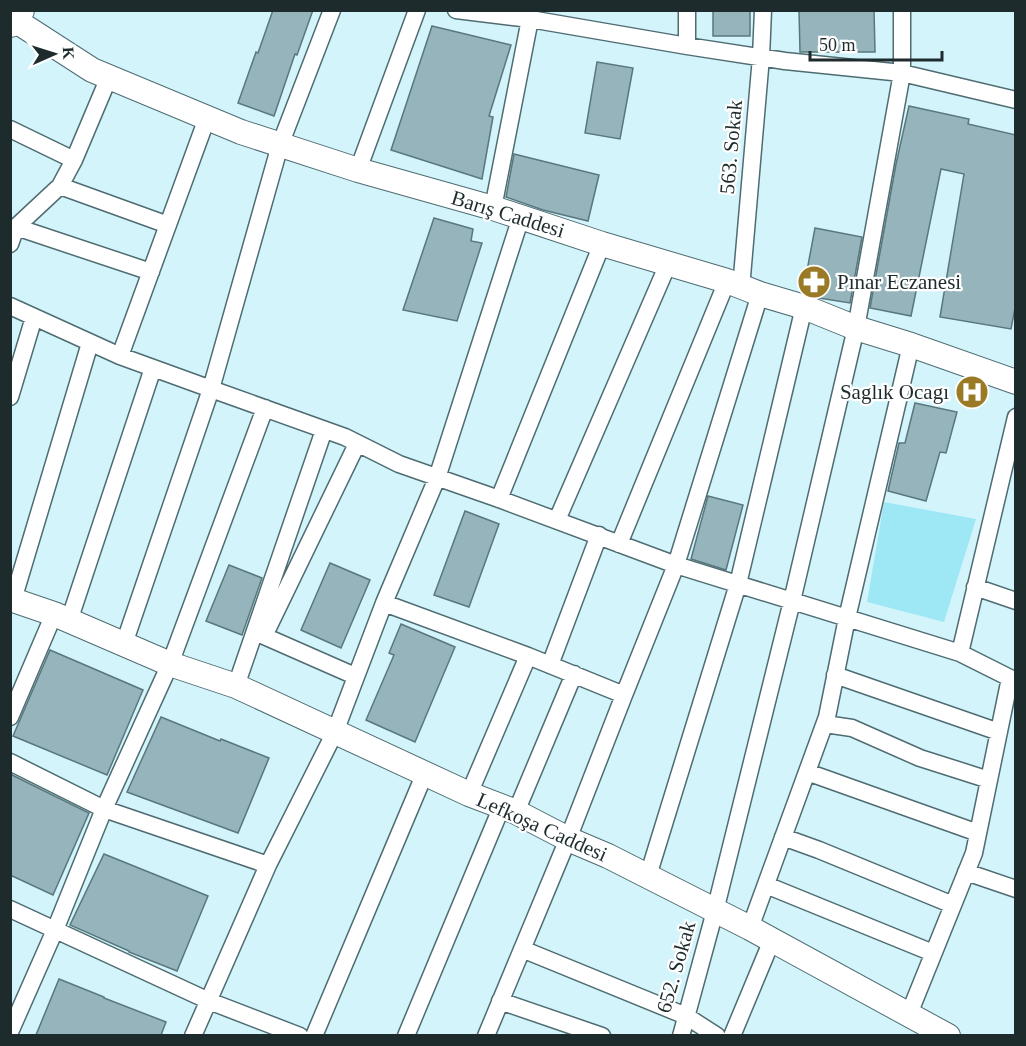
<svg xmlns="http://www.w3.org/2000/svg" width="1026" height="1046" font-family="'Times New Roman',serif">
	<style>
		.green { fill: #9ee7f5 }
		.building { fill: #95b4bb; stroke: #59777d; stroke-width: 1.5 }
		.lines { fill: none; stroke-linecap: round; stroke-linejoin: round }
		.street-casing { stroke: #4e6c72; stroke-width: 19 }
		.secondary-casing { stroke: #4e6c72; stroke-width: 26 }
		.highway-casing { stroke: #4e6c72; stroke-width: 32 }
		.street { stroke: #fff; stroke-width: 16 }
		.secondary { stroke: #fff; stroke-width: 24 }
		.highway { stroke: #fff; stroke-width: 30 }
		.labels { text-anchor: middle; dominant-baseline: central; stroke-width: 4.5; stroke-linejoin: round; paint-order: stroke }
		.street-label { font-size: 21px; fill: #1e2b2d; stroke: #fff }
		.poi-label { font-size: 21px; fill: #1e2b2d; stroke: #fff; text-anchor: start }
	</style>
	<rect width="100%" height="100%" fill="#d3f4fb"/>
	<path class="green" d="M 884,502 L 976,519 L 944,622 L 867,602 Z"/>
	<path class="building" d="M 273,10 L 313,10 L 297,55 L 295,54 L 274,116 L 238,103 L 256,52 L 258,53 Z
		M 713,10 L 750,10 L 750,36 L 713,36 Z
		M 799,10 L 874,10 L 875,52 L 800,52 Z
		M 432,26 L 511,45 L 489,116 L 493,117 L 482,179 L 391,150 Z
		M 597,62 L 633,68 L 620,139 L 585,133 Z
		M 909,106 L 969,119 L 968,124 L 1016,135 L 1016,303 L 1011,329 L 940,317 L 964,174 L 941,169 L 911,316 L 870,308 L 896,164 Z
		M 514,154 L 599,175 L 588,221 L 543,210 L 506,197 Z
		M 434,218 L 473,229 L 471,241 L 482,243 L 457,321 L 403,310 Z
		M 815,228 L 862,237 L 850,303 L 819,298 L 803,292 Z
		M 915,403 L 957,412 L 946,453 L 940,452 L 926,501 L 888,491 L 899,443 L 905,443 Z
		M 708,496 L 743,505 L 726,570 L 691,559 Z
		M 465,511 L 499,524 L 469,607 L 434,595 Z
		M 330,563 L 370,580 L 341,648 L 301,630 Z
		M 229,565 L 262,578 L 242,635 L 206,621 Z
		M 401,624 L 455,647 L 415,742 L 366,720 L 394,655 L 389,653 Z
		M 50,650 L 143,690 L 107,775 L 13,736 Z
		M 161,717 L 220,741 L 221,739 L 269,758 L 238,833 L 127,792 Z
		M 10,774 L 89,813 L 53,895 L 10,875 Z
		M 104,854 L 208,896 L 177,971 L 129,952 L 129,951 L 70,925 Z
		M 59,979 L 104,997 L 104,998 L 166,1022 L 161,1035 L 36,1035 Z"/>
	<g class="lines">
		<defs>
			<path id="street" d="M 456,10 L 530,19 L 687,46 L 785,61 L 902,73 L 1016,100
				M 687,46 L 687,10
				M 10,129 L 74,160
				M 358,170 L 417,10
				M 60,186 L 168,225
				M 493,208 L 530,19 L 528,10
				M 16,227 L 151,272
				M 10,244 L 16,227 L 60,186 L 74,160 L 109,77
				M 741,288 L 761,57 L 763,10
				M 10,306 L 120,356 L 211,389 L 280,145 L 332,10
				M 120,356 L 207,118
				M 10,397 L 34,317
				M 499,499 L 602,244
				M 557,520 L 668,264
				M 619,544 L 727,281
				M 975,587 L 1016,601
				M 13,600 L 90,343
				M 384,603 L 528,656 L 624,695
				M 69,621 L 153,368
				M 124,644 L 211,389 L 345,437 L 399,464 L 499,499 L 676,565 L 960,653 L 1016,417
				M 960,653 L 1016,681
				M 550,665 L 599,535
				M 835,675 L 999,732
				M 355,676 L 264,636 L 357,444
				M 236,686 L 324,430
				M 10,717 L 54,614
				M 825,724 L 852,728 L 920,758 L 989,780
				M 10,762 L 104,809 L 268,865
				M 807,772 L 978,833
				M 469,794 L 528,656
				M 516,812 L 574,674
				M 783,837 L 819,850 L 953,905
				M 966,872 L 1016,889
				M 648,876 L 738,584 L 804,307
				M 766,885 L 933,953
				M 10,909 L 209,1001 L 300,1036
				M 750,928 L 827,717 L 847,618 L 911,345
				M 522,949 L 686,1016 L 717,1036
				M 500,1001 L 602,1036
				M 909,1014 L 974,853 L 1010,678
				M 10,1032 L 55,930 L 104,809 L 170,664 L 265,408
				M 193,1036 L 268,865 L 335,732 L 384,603 L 437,478 L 521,217
				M 314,1036 L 425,773
				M 406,1036 L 502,806
				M 486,1036 L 568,839 L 624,695 L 676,565 L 760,294
				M 681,1036 L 715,911 L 792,601 L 856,328 L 902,73 L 902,10
				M 732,1036 L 772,940"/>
			<path id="secondary" d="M 13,19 L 92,70 L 241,132 L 358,170 L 493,208 L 602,244 L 727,281 L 760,294 L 804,307 L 856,328 L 911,345 L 1016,382
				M 10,599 L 54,614 L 170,664 L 236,686 L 469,794 L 516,812 L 568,839 L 608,856 L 750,928 L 948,1036"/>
			<path id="highway" d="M 10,22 L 19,10"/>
		</defs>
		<use href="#street" class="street-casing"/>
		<use href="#secondary" class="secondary-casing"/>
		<use href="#highway" class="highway-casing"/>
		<use href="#street" class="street"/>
		<use href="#secondary" class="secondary"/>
		<use href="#highway" class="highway"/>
	</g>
	<defs>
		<symbol id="pharmacy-disc" viewBox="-11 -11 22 22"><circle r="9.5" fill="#9b7a25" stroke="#fff"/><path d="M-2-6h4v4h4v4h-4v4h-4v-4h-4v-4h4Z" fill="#fff"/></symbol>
		<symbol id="hospital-disc" viewBox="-11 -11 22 22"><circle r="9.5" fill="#9b7a25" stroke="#fff"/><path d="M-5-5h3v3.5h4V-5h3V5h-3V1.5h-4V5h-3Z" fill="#fff"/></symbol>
	</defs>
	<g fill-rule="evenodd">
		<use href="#pharmacy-disc" x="795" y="263" width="38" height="38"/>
		<use href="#hospital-disc" x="953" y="373" width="38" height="38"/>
	</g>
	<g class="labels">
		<g class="street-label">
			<text transform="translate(731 147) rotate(-85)">563. Sokak</text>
			<text transform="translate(508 214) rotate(17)">Barış Caddesi</text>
			<text transform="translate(542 827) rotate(24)">Lefkoşa Caddesi</text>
			<text transform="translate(676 967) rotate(-74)">652. Sokak</text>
		</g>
		<g class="poi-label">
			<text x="837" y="282">Pınar Eczanesi</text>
			<text x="949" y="392" text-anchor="end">Saglık Ocagı</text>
		</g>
	</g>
	<rect width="1026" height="1046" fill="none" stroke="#1e2b2d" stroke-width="24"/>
	<g transform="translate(54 54) rotate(87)" stroke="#ffffff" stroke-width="4.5" paint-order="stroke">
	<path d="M0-4.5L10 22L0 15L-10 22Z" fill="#1e2b2d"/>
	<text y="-9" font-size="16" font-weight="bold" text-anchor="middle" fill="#1e2b2d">K</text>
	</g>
	<path d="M810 51v9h132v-9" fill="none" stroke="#1e2b2d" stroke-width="3"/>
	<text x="819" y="51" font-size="18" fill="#1e2b2d" stroke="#ffffff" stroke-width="4.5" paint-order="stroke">50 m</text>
</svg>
